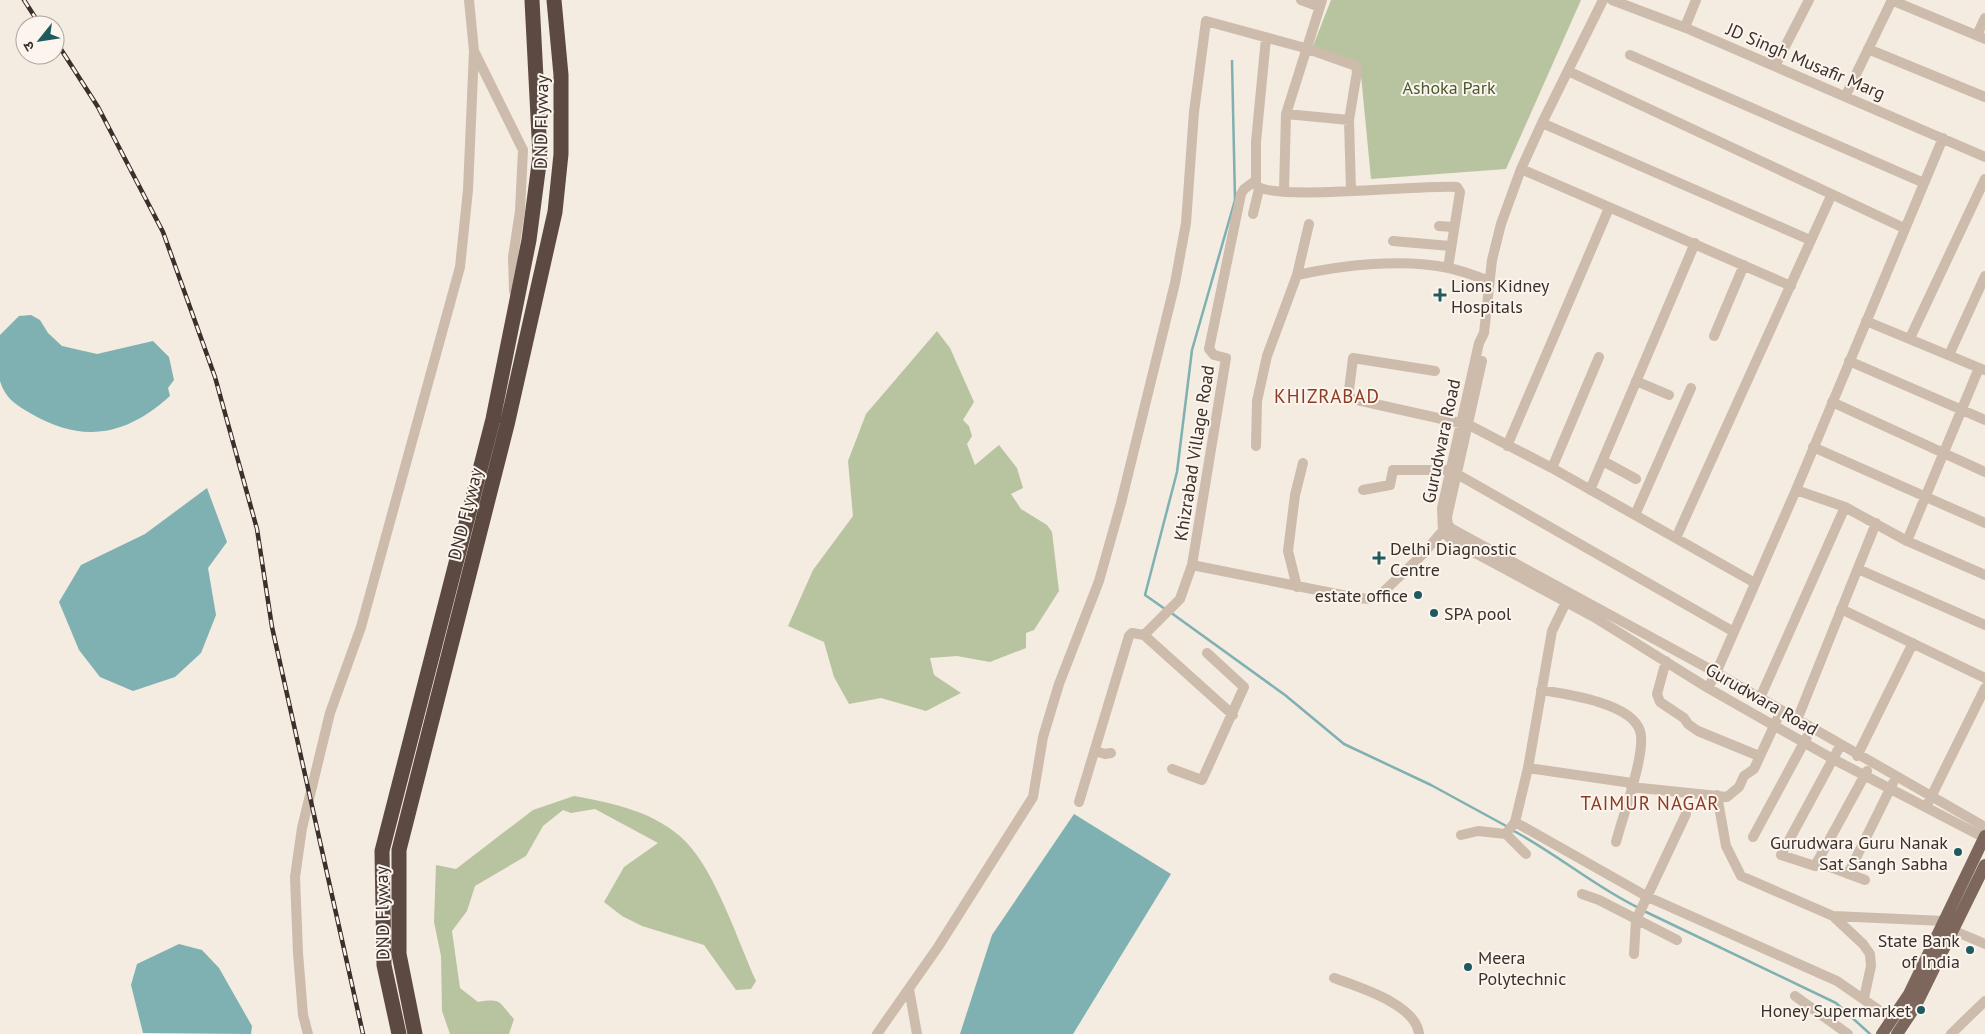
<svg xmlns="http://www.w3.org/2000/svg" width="1985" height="1034" font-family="'PT Sans','Noto Sans Devanagari',sans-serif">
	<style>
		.green { fill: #b8c4a0 }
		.water { fill: #7fb0b2 }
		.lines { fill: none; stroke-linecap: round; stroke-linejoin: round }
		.stream { stroke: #7fb0b2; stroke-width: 2.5 }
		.minor { stroke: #cdbbac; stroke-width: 10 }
		.major { stroke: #7d675c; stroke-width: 12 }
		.highway { stroke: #5c4a42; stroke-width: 15 }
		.rail-casing { stroke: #3b302b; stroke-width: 4.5 }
		.rail { stroke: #fbf5ee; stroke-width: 2.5; stroke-dasharray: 8; stroke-linecap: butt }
		.poi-dot { fill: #1f5a5e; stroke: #fbf5ee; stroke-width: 2 }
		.labels { text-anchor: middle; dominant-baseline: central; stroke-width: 4; stroke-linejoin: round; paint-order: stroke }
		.street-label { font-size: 18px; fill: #3b302b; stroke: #fbf5ee }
		.park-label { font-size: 18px; fill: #4a5a2e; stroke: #fbf5ee }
		.poi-label { font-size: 18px; fill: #3b302b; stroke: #fbf5ee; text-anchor: start }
		.neighbourhood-label { font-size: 19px; letter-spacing: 1px; fill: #8c3b22; stroke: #fbf5ee }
	</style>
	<rect width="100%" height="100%" fill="#f4ebe1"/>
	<path class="green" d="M 1331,0 L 1581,0 L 1506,169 L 1371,179 L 1360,65 L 1313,46 Z
		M 937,331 L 950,348 L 974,402 L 963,420 L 969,426 L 972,436 L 967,444 L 975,465 L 999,445 L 1017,468 L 1023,488 L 1011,494 L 1021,509 L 1047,525 L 1052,532 L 1059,591 L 1034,630 L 1026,633 L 1026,648 L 990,662 L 957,656 L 930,658 L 934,675 L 961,693 L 926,711 L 881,698 L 849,704 L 834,677 L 824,642 L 788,626 L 813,570 L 853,516 L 848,461 L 866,414 Z
		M 574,796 C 613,803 657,812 686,842 C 715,871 738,941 756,981 L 751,989 L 736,990 L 704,945 L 642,926 L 622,916 L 604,902 L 624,867 L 658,843 L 595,809 L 571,813 L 563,810 L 543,826 L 526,856 L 475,886 L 467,911 L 452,931 L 460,988 L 478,1002 C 503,998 498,1002 514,1019 L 509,1034 L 450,1034 L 442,1011 L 441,956 L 434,922 L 436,865 L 456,869 L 533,810 Z"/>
	<path class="water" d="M 31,315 L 40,320 L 48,333 L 62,346 L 97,354 L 153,341 L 169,357 L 174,380 L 168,388 L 170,396 C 126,436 82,444 30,413 C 16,405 5,398 0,381 C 0,367 0,348 0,335 L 19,316 Z
		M 207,488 L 227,542 L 208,568 L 216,615 L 201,653 L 175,677 L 133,691 L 100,677 L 79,650 L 59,602 L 81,565 L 145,534 Z
		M 1074,814 L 1171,874 L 1073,1034 L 960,1034 L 992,935 Z
		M 179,944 L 202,950 L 219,968 L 252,1026 L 251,1034 L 143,1033 L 131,985 L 137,964 Z"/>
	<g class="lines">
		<path class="stream" d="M 1165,609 L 1145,595 L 1177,472 L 1192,350 L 1235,200 L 1232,61
			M 1170,612 L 1285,695 L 1344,744 L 1431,785 L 1508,827
			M 1512,830 C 1556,853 1595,887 1639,908
			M 1644,911 L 1836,1003 L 1870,1034"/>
		<path class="minor" d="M 1301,0 L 1320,7
			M 1603,0 L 1542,123 L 1521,169 L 1501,224 L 1492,260 L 1484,333 L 1479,343 L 1442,508 L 1443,532 L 1453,541 L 1594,617 L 1708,688 L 1833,759 L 1985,838
			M 1612,0 L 1686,28 L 1985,157
			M 1891,0 L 1985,39
			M 1685,27 L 1696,0
			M 1977,35 L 1985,18
			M 1266,38 L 1256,142 L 1256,185 C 1270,202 1426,184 1457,187 L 1460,192 L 1448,268
			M 1868,49 L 1985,97
			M 475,53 L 523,150 L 520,211 L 513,257 L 514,291
			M 1630,55 L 1924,183
			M 1775,66 L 1809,0
			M 1568,71 L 1904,228 L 1905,227
			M 1846,95 L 1892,0
			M 1286,114 L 1349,120
			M 1542,123 L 1810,240
			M 1521,169 L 1791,286
			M 1284,191 L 1286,114 L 1322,0
			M 1253,214 L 1259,189
			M 1439,226 L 1453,227
			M 1393,241 L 1450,246
			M 1297,275 C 1343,265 1403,258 1449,268 C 1463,271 1476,276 1489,281
			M 1866,321 L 1984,370
			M 1714,336 L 1744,265
			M 1910,338 L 1985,179
			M 1949,355 L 1985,276
			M 1482,361 L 1447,517 L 1448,525 L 1452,529 L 1715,672 L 1985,827
			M 1849,361 L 1985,420
			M 1435,371 L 1353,358 L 1348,398 L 1469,425 L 1552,468 L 1755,583
			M 1636,381 L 1669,395
			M 1832,402 L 1985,472
			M 1256,446 L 1257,401 L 1267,356 L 1297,275 L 1309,224
			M 1507,446 L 1609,208
			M 1813,447 L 1985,523
			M 1603,461 L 1636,479
			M 1552,468 L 1599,357
			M 1363,490 L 1390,485 L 1393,470 L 1450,470 L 1734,632
			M 1590,490 L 1695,243
			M 1796,490 L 1845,507 L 1907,541 L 1985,575
			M 1635,515 L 1691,388
			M 1676,538 L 1831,196
			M 1907,541 L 1979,368
			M 1192,565 L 1357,598 L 1371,599 L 1380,595 L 1423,554 L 1446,527
			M 1858,569 L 1985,625
			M 1297,587 L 1288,551 L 1295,495 L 1303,463
			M 1841,609 L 1985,678
			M 1144,635 L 1233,715
			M 1666,661 L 1657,694 L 1660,702 L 1684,718 L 1688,724 L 1698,731 L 1759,756
			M 1708,688 L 1716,673 L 1796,490 L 1943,138
			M 1541,690 C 1566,694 1632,703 1640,731 C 1647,751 1622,818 1616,842
			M 1760,698 L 1845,507
			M 1797,720 L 1876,523
			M 1840,746 L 1781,855 L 1815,866 L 1867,771
			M 1095,751 L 1105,754 L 1111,753
			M 1857,756 L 1913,643
			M 1528,768 L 1632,783
			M 1172,769 L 1202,780 L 1244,687 L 1207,653
			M 1631,787 L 1727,797 L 1739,787 L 1744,776 L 1754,769 L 1781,711
			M 1717,795 L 1726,846 L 1741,876 L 1833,916 L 1863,944 L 1870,954 L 1871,966 L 1864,998
			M 1079,802 L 1129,636 L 1132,633 L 1144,635 L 1180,599 L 1192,565 L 1226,358 L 1214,355 L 1209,349 L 1241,194 L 1244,189 L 1255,181
			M 1928,803 L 1985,688
			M 1515,822 L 1648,897 L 1837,981 L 1892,1019
			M 1506,834 L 1515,822 L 1528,768 L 1552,631 L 1569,596
			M 1461,835 L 1478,831 L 1506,834 L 1526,854
			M 1753,837 L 1807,737
			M 1818,860 L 1825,865 L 1865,880
			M 1848,874 L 1893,783
			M 1582,894 L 1599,900 L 1677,940
			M 1833,916 L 1944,921
			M 1952,930 L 1985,944
			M 1634,954 L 1636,920 L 1686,814
			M 1334,978 C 1358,987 1416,1004 1419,1034
			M 909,989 L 917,1034
			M 1795,996 L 1848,1034
			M 308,1034 L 303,1015 L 298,953 L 295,877 L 302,828 L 330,713 L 361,627 L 460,267 L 468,190 L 474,51 L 469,0
			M 877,1034 L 938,947 L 1033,797 L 1043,737 L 1059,684 L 1099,581 L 1121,503 L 1175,283 L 1186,223 L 1194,112 L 1206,21 L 1305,48 L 1356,66 L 1357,72 L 1349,120 L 1351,191
			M 1951,1034 L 1985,1001"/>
		<path class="major" d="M 1882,1034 L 1909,994 L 1985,836
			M 1897,1034 L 1915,1007 L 1985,865"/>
		<path class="highway" d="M 399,1034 L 384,965 L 382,851 L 493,419 L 529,240 L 540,156 L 532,0
			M 415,1034 L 399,954 L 399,850 L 507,425 L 555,212 L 561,154 L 561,75 L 554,0"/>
		<defs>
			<path id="rail" d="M 24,0 L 40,25
				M 55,40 L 98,107 L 163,232 L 215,377 L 257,529 L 272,627 L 363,1034"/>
		</defs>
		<use href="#rail" class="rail-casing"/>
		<use href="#rail" class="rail"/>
	</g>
	<g class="poi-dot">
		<path d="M1437.5 287.5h5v5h5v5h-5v5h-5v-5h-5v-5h5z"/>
		<path d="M1376.5 550.5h5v5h5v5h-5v5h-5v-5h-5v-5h5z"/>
		<circle cx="1418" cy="595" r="5"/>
		<circle cx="1434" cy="613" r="5"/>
		<circle cx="1958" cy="852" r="5"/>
		<circle cx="1970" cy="950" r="5"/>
		<circle cx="1468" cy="967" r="5"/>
		<circle cx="1921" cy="1010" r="5"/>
	</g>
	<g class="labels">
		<g class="street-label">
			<text transform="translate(1806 61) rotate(23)">JD Singh Musafir Marg</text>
			<text transform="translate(541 122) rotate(-89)">DND Flyway</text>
			<text transform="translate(1441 441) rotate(-78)">Gurudwara Road</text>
			<text transform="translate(1194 453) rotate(-81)">Khizrabad Village Road</text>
			<text transform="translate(465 514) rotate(-76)">DND Flyway</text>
			<text transform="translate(1762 699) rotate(30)">Gurudwara Road</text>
			<text transform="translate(382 913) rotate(-91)">DND Flyway</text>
		</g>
		<g class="park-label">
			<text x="1449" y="87">Ashoka Park</text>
		</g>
		<g class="poi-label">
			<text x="1451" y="285">Lions Kidney<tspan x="1451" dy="21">Hospitals</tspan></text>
			<text x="1390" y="548">Delhi Diagnostic<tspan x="1390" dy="21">Centre</tspan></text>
			<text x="1408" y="595" text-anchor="end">estate office</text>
			<text x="1444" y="613">SPA pool</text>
			<text x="1948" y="842" text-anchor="end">Gurudwara Guru Nanak<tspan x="1948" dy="21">Sat Sangh Sabha</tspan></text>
			<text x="1960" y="940" text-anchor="end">State Bank<tspan x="1960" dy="21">of India</tspan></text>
			<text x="1478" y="957">Meera<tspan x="1478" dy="21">Polytechnic</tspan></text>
			<text x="1911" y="1010" text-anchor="end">Honey Supermarket</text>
		</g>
		<g class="neighbourhood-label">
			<text x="1327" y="396">KHIZRABAD</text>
			<text x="1650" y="803">TAIMUR NAGAR</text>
		</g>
	</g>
	<g transform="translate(40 40) rotate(240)"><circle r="24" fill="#fbf5ee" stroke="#aea6a0"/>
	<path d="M0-4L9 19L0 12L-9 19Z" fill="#1f5a5e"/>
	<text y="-8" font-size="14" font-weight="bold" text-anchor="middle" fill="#3b302b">उ</text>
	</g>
</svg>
